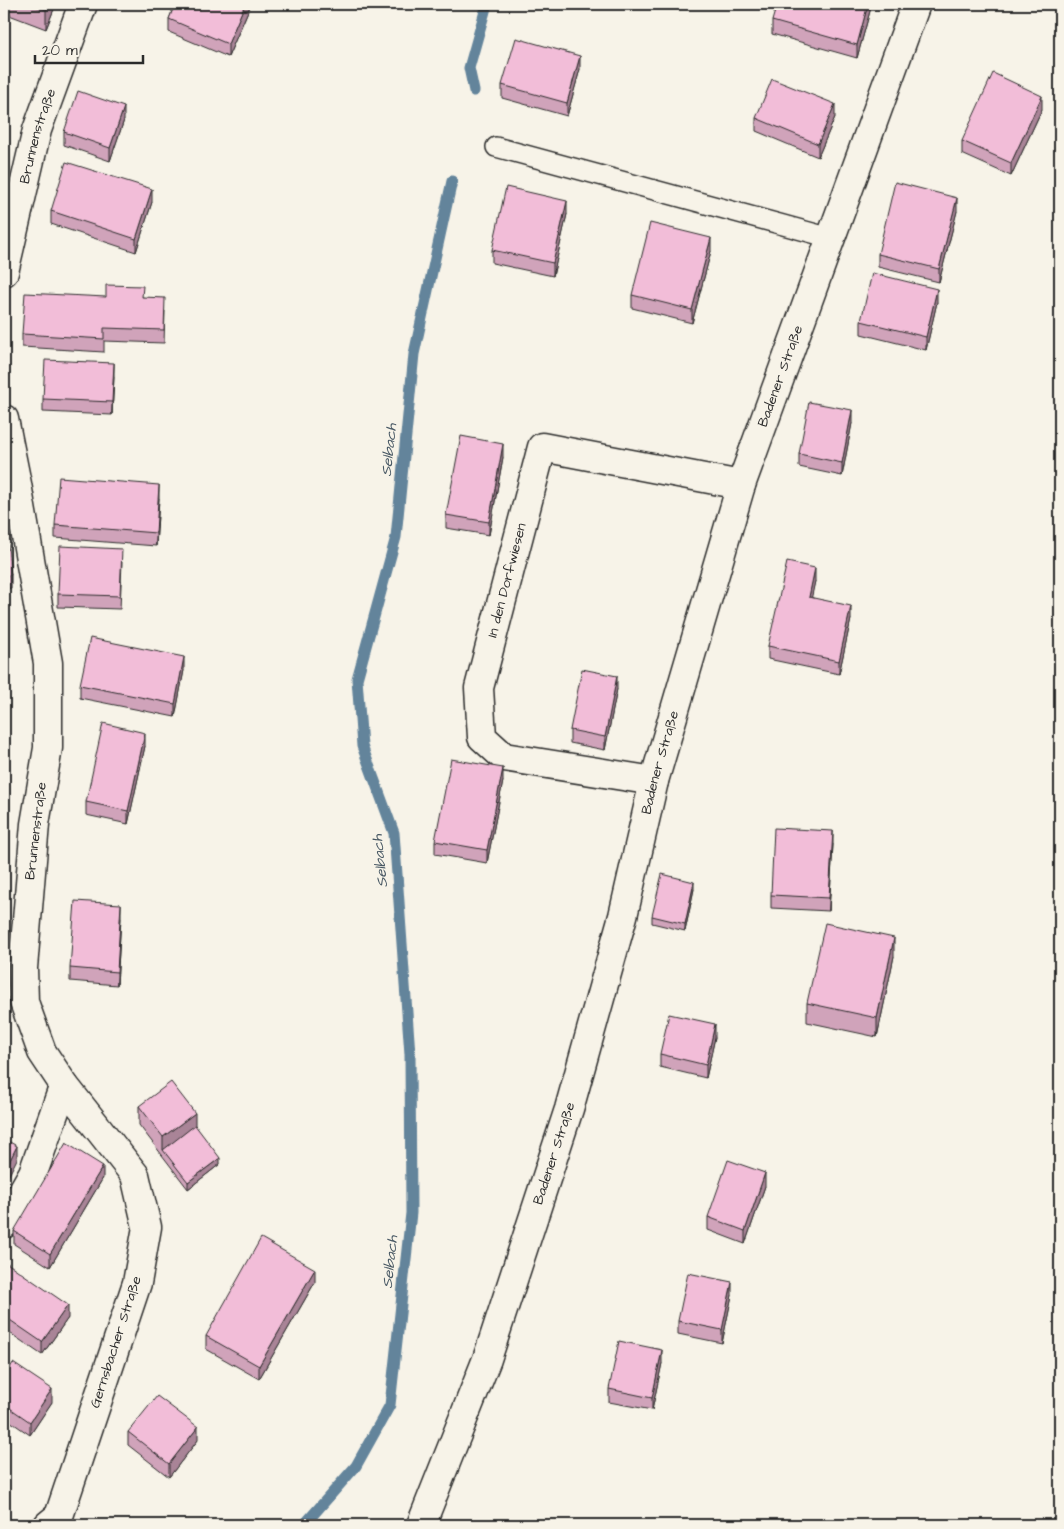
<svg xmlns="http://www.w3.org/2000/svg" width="1064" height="1529" font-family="'Architects Daughter',sans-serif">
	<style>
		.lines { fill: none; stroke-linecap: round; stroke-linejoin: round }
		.stream { stroke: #63849b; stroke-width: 11 }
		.service-casing { stroke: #2b2b2b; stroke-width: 22 }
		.minor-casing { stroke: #2b2b2b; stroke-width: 31 }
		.secondary-casing { stroke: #2b2b2b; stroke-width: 31 }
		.service { stroke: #f7f3e8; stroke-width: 19 }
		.minor { stroke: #f7f3e8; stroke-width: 28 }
		.secondary { stroke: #f7f3e8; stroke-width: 28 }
		.wall { fill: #d0a3ba; stroke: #2b2b2b }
		.shaded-wall { fill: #a98497; stroke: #2b2b2b }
		.building { fill: #f2bdd8; stroke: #2b2b2b }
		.labels { text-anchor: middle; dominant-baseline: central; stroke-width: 4.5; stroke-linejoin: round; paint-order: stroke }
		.street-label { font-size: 14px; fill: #2b2b2b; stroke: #f7f3e8 }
		.water-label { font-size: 15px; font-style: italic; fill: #475763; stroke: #f7f3e8 }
	</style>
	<rect width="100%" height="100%" fill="#f7f3e8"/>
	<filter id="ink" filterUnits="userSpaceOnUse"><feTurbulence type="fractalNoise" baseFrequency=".02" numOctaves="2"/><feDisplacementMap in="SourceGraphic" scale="10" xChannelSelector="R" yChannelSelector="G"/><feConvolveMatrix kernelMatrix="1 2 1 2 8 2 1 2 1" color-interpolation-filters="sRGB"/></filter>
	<g filter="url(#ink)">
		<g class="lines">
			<path class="stream" d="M 474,91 L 469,68 L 487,4
				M 304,1525 L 356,1466 L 390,1405 L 411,1213 L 410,1054 L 394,833 L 362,746 L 357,679 L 396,537 L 414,354 L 452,181"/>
			<defs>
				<path id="service" d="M 496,147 L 831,238"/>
				<g id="minor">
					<path id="s1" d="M 4,272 L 37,130 L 83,4"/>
					<path d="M 4,419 L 17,484 L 48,663 L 48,748 L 35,824 L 23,968 L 24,1002 L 42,1052 L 64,1085 L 135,1175 L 147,1227 L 137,1283 L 59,1516 L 48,1525"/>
					<path id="s2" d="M 654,781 L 504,757 L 482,737 L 479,688 L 542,447 L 741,485"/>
					<path d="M 4,1224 L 33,1173 L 64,1085"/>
				</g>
				<g id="secondary">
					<path id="s3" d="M 421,1525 L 487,1359 L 569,1109 L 623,916 L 654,781 L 741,485 L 916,4"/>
				</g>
			</defs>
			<use href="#service" class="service-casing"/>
			<use href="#minor" class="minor-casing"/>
			<use href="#secondary" class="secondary-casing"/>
			<use href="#service" class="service"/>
			<use href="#minor" class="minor"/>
			<use href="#secondary" class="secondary"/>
		</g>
		<path class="wall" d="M 4,4 L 56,4 L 46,29 L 4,13 Z
			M 175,4 L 251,4 L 228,57 L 169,32 L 169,19 Z
			M 870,4 L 870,11 L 857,58 L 772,34 L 772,21 Z
			M 580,69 L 567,116 L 502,98 L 502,85 Z
			M 1042,109 L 1011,176 L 962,154 L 962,141 Z
			M 835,117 L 818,157 L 756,131 L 756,118 Z
			M 124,120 L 110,161 L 64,145 L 64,132 Z
			M 152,202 L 136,252 L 51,224 L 51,211 Z
			M 957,211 L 939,282 L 878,267 L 878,254 Z
			M 567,214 L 553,276 L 492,263 L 492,250 Z
			M 711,251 L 692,323 L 632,308 L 632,295 Z
			M 106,297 L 143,297 L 165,311 L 164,343 L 104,341 L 104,352 L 22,347 L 22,334 Z
			M 937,302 L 926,350 L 861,334 L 861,321 Z
			M 114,376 L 112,415 L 43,412 L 43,399 Z
			M 852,423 L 842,476 L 799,467 L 799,454 Z
			M 503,457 L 489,535 L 446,528 L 446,515 Z
			M 159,498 L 156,546 L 55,538 L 55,525 Z
			M 4,529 L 11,575 L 11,588 L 4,589 Z
			M 122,562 L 120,609 L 58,607 L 58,594 Z
			M 815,581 L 811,597 L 851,619 L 839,674 L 768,659 L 768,646 Z
			M 184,670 L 175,717 L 80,698 L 80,685 Z
			M 617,689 L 605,750 L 570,743 L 570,730 Z
			M 145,746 L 128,824 L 86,815 L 86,802 Z
			M 503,781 L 487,863 L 435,854 L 435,841 Z
			M 833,844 L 829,911 L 771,908 L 771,895 Z
			M 694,889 L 685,931 L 652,923 L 652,916 Z
			M 121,917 L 117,985 L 70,981 L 70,968 Z
			M 894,956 L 877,1037 L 807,1022 L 807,1003 Z
			M 715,1037 L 706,1078 L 660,1067 L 660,1054 Z
			M 139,1106 L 195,1125 L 220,1164 L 188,1189 L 139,1125 Z
			M 103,1178 L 50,1267 L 14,1244 L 14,1231 Z
			M 765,1186 L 745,1244 L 708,1230 L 708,1217 Z
			M 4,1261 L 68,1318 L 42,1355 L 4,1329 Z
			M 315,1282 L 259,1379 L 206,1349 L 206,1336 Z
			M 732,1295 L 722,1343 L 678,1334 L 678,1321 Z
			M 662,1363 L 652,1410 L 609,1402 L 609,1389 Z
			M 4,1377 L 52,1402 L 30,1435 L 4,1417 Z
			M 128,1432 L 198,1440 L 169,1477 L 128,1445 Z"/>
		<path class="shaded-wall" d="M 49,4 L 56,4 L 46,29 L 46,10 Z
			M 245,4 L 251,4 L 228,57 L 228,44 Z
			M 868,4 L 870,4 L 870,11 L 857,58 L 857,45 Z
			M 580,56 L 580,69 L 567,116 L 567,103 Z
			M 1042,96 L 1042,109 L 1011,176 L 1011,163 Z
			M 835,104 L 835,117 L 818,157 L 818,144 Z
			M 124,107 L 124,120 L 110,161 L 110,148 Z
			M 8,139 L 8,152 L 4,160 L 4,147 Z
			M 152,189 L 152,202 L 136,252 L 136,239 Z
			M 957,198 L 957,211 L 939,282 L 939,269 Z
			M 567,201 L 567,214 L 553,276 L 553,263 Z
			M 711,238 L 711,251 L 692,323 L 692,310 Z
			M 937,289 L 937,302 L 926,350 L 926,337 Z
			M 114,363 L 114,376 L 112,415 L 112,402 Z
			M 852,410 L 852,423 L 842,476 L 842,463 Z
			M 503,444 L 503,457 L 489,535 L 489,522 Z
			M 159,485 L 159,498 L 156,546 L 156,533 Z
			M 815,568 L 815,581 L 809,610 L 809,597 Z
			M 851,606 L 851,619 L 839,674 L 839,661 Z
			M 184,657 L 184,670 L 175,717 L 175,704 Z
			M 617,676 L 617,689 L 605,750 L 605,737 Z
			M 145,733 L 145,746 L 128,824 L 128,811 Z
			M 503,768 L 503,781 L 487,863 L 487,850 Z
			M 833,831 L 833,844 L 829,911 L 829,898 Z
			M 694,882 L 694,889 L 685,931 L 685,924 Z
			M 121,904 L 121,917 L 117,985 L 117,972 Z
			M 894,938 L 894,956 L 877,1037 L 877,1018 Z
			M 715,1024 L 715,1037 L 706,1078 L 706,1065 Z
			M 195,1113 L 195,1132 L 163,1150 L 163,1137 Z
			M 17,1146 L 17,1159 L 4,1185 L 4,1172 Z
			M 220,1158 L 220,1164 L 188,1189 L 188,1182 Z
			M 103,1166 L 103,1178 L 50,1267 L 50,1254 Z
			M 765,1173 L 765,1186 L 745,1244 L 745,1231 Z
			M 315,1269 L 315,1282 L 259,1379 L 259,1366 Z
			M 732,1282 L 732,1295 L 722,1343 L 722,1330 Z
			M 68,1305 L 68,1318 L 42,1355 L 42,1342 Z
			M 662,1350 L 662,1363 L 652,1410 L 652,1398 Z
			M 52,1389 L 52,1402 L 30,1435 L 30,1422 Z
			M 198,1427 L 198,1440 L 169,1477 L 169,1464 Z"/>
		<path class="building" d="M 29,4 L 49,4 L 46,10 Z
			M 175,4 L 245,4 L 228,44 L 169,19 Z
			M 777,4 L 868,4 L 857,45 L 772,21 Z
			M 516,38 L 580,56 L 567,103 L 502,85 Z
			M 993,73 L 1042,96 L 1011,163 L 962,141 Z
			M 772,79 L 835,104 L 818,144 L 756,118 Z
			M 78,91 L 124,107 L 110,148 L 64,132 Z
			M 4,137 L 8,139 L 4,147 Z
			M 66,162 L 152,189 L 136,239 L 51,211 Z
			M 895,182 L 957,198 L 939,269 L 878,254 Z
			M 506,187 L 567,201 L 553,263 L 492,250 Z
			M 650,223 L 711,238 L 692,310 L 632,295 Z
			M 872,273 L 937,289 L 926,337 L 861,321 Z
			M 106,285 L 143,286 L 142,297 L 165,298 L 164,330 L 104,328 L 104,339 L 22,334 L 25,293 L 106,297 Z
			M 45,360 L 114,363 L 112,402 L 43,399 Z
			M 809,402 L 852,410 L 842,463 L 799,454 Z
			M 461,436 L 503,444 L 489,522 L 446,515 Z
			M 59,477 L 159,485 L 156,533 L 55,525 Z
			M 6,528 L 11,575 L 4,576 L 4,529 Z
			M 60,546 L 122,549 L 120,596 L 58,594 Z
			M 787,562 L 815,568 L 809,597 L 851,606 L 839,661 L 768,646 Z
			M 90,638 L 184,657 L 175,704 L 80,685 Z
			M 582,669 L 617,676 L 605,737 L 570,730 Z
			M 103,723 L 145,733 L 128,811 L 86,802 Z
			M 451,759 L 503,768 L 487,850 L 435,841 Z
			M 774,828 L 833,831 L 829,898 L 771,895 Z
			M 662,874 L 694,882 L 685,924 L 652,916 Z
			M 75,901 L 121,904 L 117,972 L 70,968 Z
			M 825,923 L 894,938 L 877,1018 L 807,1003 Z
			M 669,1014 L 715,1024 L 706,1065 L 660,1054 Z
			M 171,1082 L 195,1113 L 163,1137 L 139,1106 Z
			M 195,1125 L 220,1158 L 188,1182 L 163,1150 Z
			M 4,1139 L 17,1146 L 4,1172 Z
			M 66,1143 L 103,1166 L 50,1254 L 14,1231 Z
			M 728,1160 L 765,1173 L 745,1231 L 708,1217 Z
			M 261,1238 L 315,1269 L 259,1366 L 206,1336 Z
			M 4,1261 L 68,1305 L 42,1342 L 4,1316 Z
			M 688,1273 L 732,1282 L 722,1330 L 678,1321 Z
			M 619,1341 L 662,1350 L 652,1398 L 609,1389 Z
			M 13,1363 L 52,1389 L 30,1422 L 4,1404 L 4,1377 Z
			M 157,1396 L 198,1427 L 169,1464 L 128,1432 Z"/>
	</g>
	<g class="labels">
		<g class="street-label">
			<text stroke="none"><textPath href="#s1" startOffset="140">Brunnenstraße</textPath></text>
			<text stroke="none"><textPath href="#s3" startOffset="1205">Badener Straße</textPath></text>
			<text stroke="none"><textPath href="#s2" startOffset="342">In den Dorfwiesen</textPath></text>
			<text stroke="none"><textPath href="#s3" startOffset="800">Badener Straße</textPath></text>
			<text transform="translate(36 831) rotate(-83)">Brunnenstraße</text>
			<text stroke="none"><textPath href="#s3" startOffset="395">Badener Straße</textPath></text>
			<text transform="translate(116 1342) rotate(-72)">Gernsbacher Straße</text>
		</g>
		<g class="water-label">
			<text transform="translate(389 450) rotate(-84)">Selbach</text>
			<text transform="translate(380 861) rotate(-96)">Selbach</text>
			<text transform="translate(390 1262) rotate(-84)">Selbach</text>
		</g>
	</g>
	<rect width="1064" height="1529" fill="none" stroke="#f7f3e8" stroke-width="20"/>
	<rect x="10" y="10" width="1044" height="1509" fill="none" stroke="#2b2b2b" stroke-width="2" filter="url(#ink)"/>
	<path d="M35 55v8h108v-8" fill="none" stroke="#2b2b2b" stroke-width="2.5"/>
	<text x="42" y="55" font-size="15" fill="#2b2b2b" stroke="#f7f3e8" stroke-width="4" paint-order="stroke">20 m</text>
</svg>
